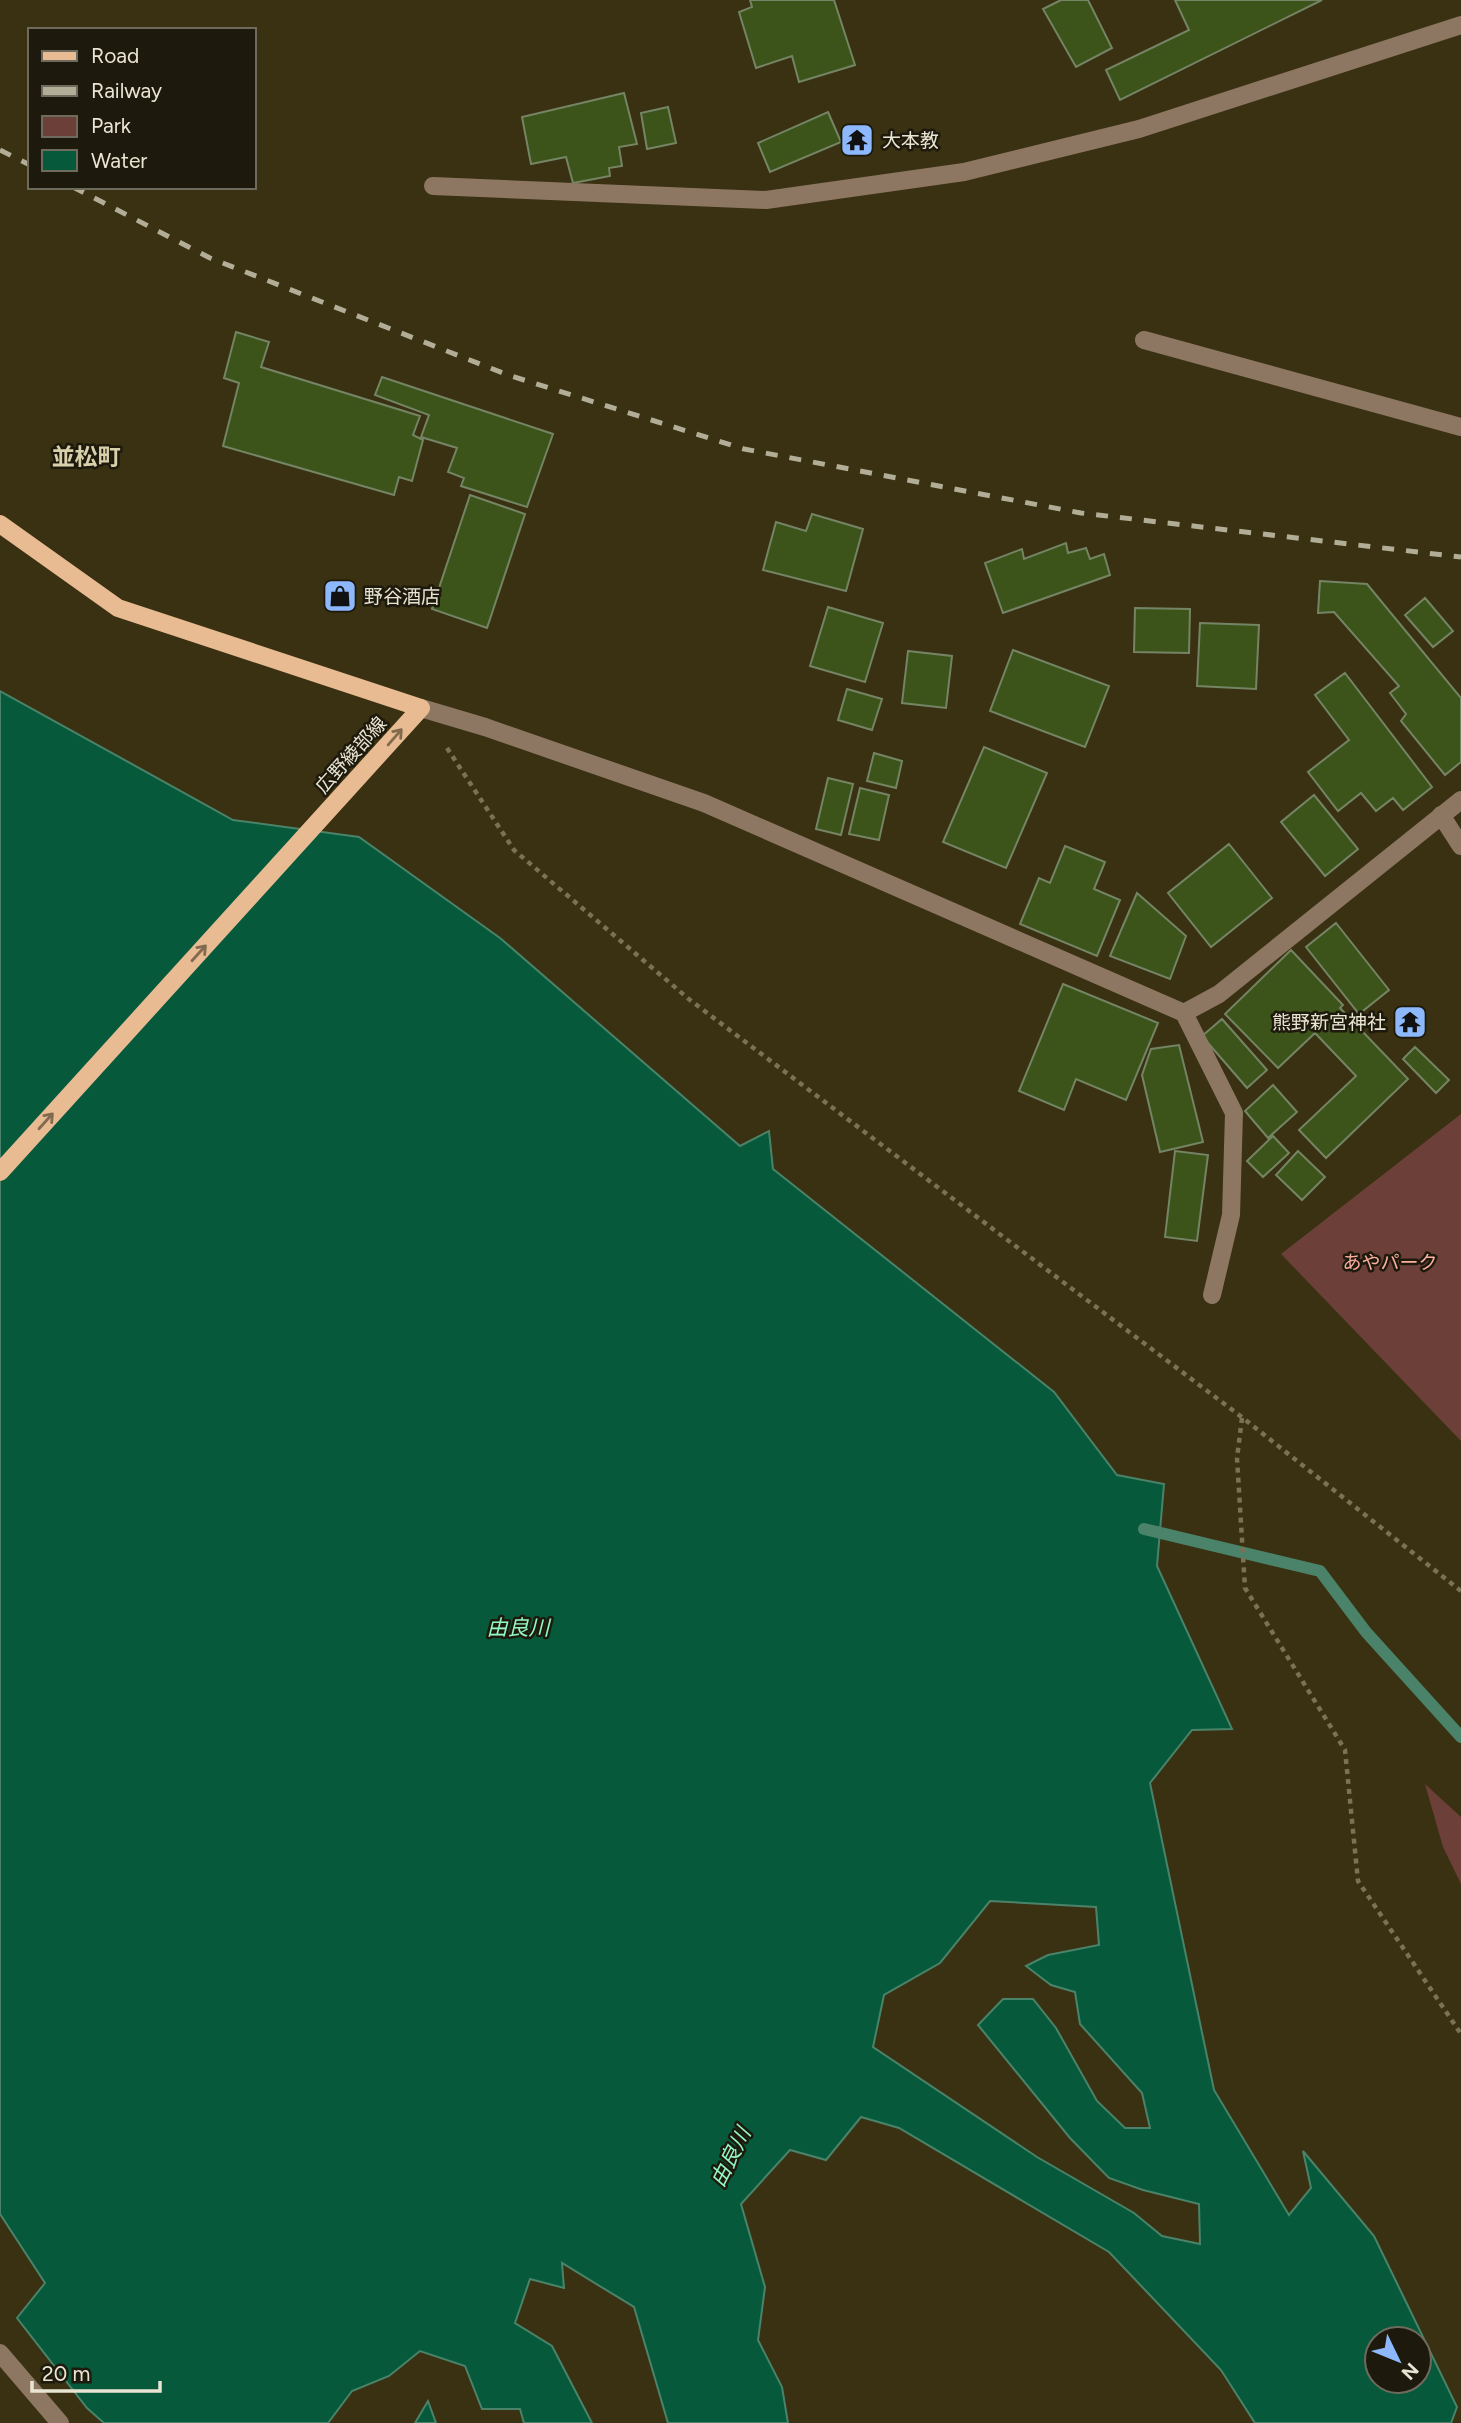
<svg xmlns="http://www.w3.org/2000/svg" width="1461" height="2423" font-family="Figtree,'Noto Sans JP',sans-serif">
	<style>
		.green { fill: #6c4038 }
		.water { fill: #06593b; stroke: #4a8369; stroke-width: 2; fill-rule: evenodd }
		.lines { fill: none; stroke-linecap: round; stroke-linejoin: round }
		.stream { stroke: #4a8369; stroke-width: 12 }
		.building { fill: #3c541a; stroke: #748464; stroke-width: 2 }
		.path { stroke: #797257; stroke-width: 4.5; stroke-dasharray: 5 5; stroke-linecap: butt }
		.minor { stroke: #8d7763; stroke-width: 18 }
		.major { stroke: #e8bb92; stroke-width: 18 }
		.rail { stroke: #b2ad96; stroke-width: 5; stroke-dasharray: 12 12; stroke-linecap: butt }
		.oneway { stroke: #826a4f }
		.labels { text-anchor: middle; dominant-baseline: central; stroke-width: 5; stroke-linejoin: round; paint-order: stroke }
		.poi-label { font-size: 19px; fill: #e9e5d3; stroke: #1d190c; text-anchor: start }
		.street-label { font-size: 19px; fill: #e9e5d3; stroke: #1d190c }
		.park-label { font-size: 19px; fill: #fdaf9f; stroke: #1d190c }
		.water-label { font-size: 21px; font-style: italic; fill: #93f8c6; stroke: #1d190c }
		.quarter-label { font-size: 23px; font-weight: bold; fill: #d8d0ab; stroke: #1d190c }
	</style>
	<rect width="100%" height="100%" fill="#393111"/>
	<path class="green" d="M 1461,1114 L 1461,1441 L 1281,1254 Z
		M 1425,1784 L 1461,1817 L 1461,1884 L 1443,1847 Z"/>
	<path class="water" d="M 0,691 L 233,820 L 359,837 L 500,938 L 740,1146 L 769,1131 L 773,1169 L 1054,1392 L 1117,1475 L 1164,1484 L 1157,1566 L 1232,1729 L 1192,1730 L 1150,1783 L 1214,2090 L 1289,2215 L 1311,2188 L 1303,2151 L 1374,2236 L 1457,2407 L 1451,2423 L 1255,2423 L 1221,2370 L 1109,2252 L 899,2128 L 861,2117 L 826,2160 L 790,2150 L 741,2204 L 765,2287 L 758,2340 L 782,2387 L 788,2423 L 668,2423 L 634,2307 L 562,2263 L 564,2288 L 530,2279 L 515,2323 L 552,2346 L 592,2423 L 524,2423 L 520,2409 L 482,2409 L 465,2366 L 420,2351 L 389,2376 L 352,2391 L 328,2423 L 104,2423 L 87,2408 L 17,2318 L 45,2283 L 0,2214 ZM 990,1901 L 1096,1907 L 1099,1945 L 1048,1955 L 1026,1966 L 1051,1985 L 1075,1992 L 1080,2024 L 1142,2093 L 1150,2128 L 1125,2128 L 1097,2101 L 1056,2028 L 1033,1999 L 1003,1999 L 978,2025 L 1070,2138 L 1109,2178 L 1143,2190 L 1199,2204 L 1200,2244 L 1162,2236 L 1134,2213 L 1037,2157 L 873,2047 L 884,1995 L 940,1963 ZM 1377,2339 L 1419,2339 L 1419,2381 L 1377,2381 Z
		M 428,2401 L 436,2423 L 415,2423 Z"/>
	<g class="lines">
		<path class="stream" d="M 1144,1529 L 1320,1571 L 1366,1632 L 1461,1737"/>
	</g>
	<path class="building" d="M 750,0 L 834,0 L 855,65 L 799,82 L 792,56 L 756,68 L 739,12 L 752,7 Z
		M 1061,0 L 1088,0 L 1112,48 L 1076,67 L 1043,9 Z
		M 1175,0 L 1322,0 L 1120,100 L 1106,70 L 1189,30 Z
		M 624,93 L 637,144 L 619,147 L 622,166 L 609,168 L 610,176 L 573,183 L 566,157 L 531,164 L 522,117 Z
		M 668,107 L 676,143 L 647,149 L 641,113 Z
		M 828,112 L 841,142 L 770,172 L 758,143 Z
		M 236,332 L 269,342 L 261,367 L 420,416 L 413,435 L 423,440 L 412,481 L 399,477 L 394,495 L 223,446 L 239,383 L 224,378 Z
		M 382,377 L 553,434 L 527,507 L 461,486 L 464,478 L 448,472 L 457,448 L 421,437 L 429,415 L 375,395 Z
		M 470,495 L 525,514 L 487,628 L 432,609 Z
		M 812,514 L 863,529 L 846,591 L 763,570 L 776,522 L 806,531 Z
		M 1066,543 L 1068,553 L 1086,548 L 1090,559 L 1104,554 L 1110,575 L 1003,613 L 985,563 L 1022,549 L 1024,559 Z
		M 1320,581 L 1367,584 L 1461,698 L 1461,762 L 1445,775 L 1401,721 L 1406,714 L 1390,693 L 1399,686 L 1334,612 L 1318,613 Z
		M 1425,598 L 1453,631 L 1433,647 L 1405,615 Z
		M 828,607 L 883,623 L 865,682 L 810,666 Z
		M 1135,608 L 1190,609 L 1189,653 L 1134,652 Z
		M 1200,623 L 1259,625 L 1256,689 L 1197,686 Z
		M 1013,650 L 1109,686 L 1085,747 L 990,711 Z
		M 908,651 L 952,656 L 946,708 L 902,703 Z
		M 1345,673 L 1432,787 L 1403,810 L 1393,798 L 1376,811 L 1361,793 L 1338,811 L 1308,772 L 1349,740 L 1315,695 Z
		M 847,689 L 882,699 L 872,730 L 838,720 Z
		M 984,747 L 1047,773 L 1006,868 L 943,842 Z
		M 874,753 L 902,761 L 896,788 L 867,781 Z
		M 828,778 L 853,784 L 841,835 L 816,829 Z
		M 860,788 L 889,795 L 879,840 L 849,834 Z
		M 1314,795 L 1358,849 L 1325,876 L 1281,822 Z
		M 1229,844 L 1272,898 L 1211,947 L 1168,893 Z
		M 1065,846 L 1105,862 L 1094,889 L 1120,900 L 1097,956 L 1020,924 L 1039,878 L 1050,883 Z
		M 1137,893 L 1186,936 L 1170,979 L 1110,956 Z
		M 1336,923 L 1389,990 L 1359,1014 L 1306,947 Z
		M 1291,950 L 1343,1005 L 1340,1008 L 1408,1079 L 1326,1158 L 1299,1130 L 1356,1076 L 1315,1033 L 1278,1068 L 1225,1014 Z
		M 1063,984 L 1158,1023 L 1126,1100 L 1076,1079 L 1064,1110 L 1019,1091 Z
		M 1222,1019 L 1267,1070 L 1247,1088 L 1202,1036 Z
		M 1179,1045 L 1203,1142 L 1160,1152 L 1142,1075 L 1151,1049 Z
		M 1415,1047 L 1449,1080 L 1436,1093 L 1403,1059 Z
		M 1273,1085 L 1297,1112 L 1268,1138 L 1245,1111 Z
		M 1273,1136 L 1289,1153 L 1263,1177 L 1247,1161 Z
		M 1175,1151 L 1208,1155 L 1197,1241 L 1165,1237 Z
		M 1298,1151 L 1325,1177 L 1302,1200 L 1276,1175 Z"/>
	<g class="lines">
		<path class="path" d="M 447,748 L 514,850 L 690,1000 L 1243,1418 L 1461,1591
			M 1242,1418 L 1237,1458 L 1245,1588 L 1345,1750 L 1358,1881 L 1461,2034"/>
		<path class="minor" d="M 433,186 L 766,200 L 964,172 L 1139,129 L 1461,25
			M 1144,340 L 1461,427
			M 421,708 L 485,727 L 704,803 L 1184,1013 L 1219,994 L 1461,800
			M 1441,815 L 1461,846
			M 1184,1013 L 1234,1113 L 1231,1215 L 1212,1295
			M 0,2353 L 60,2423"/>
		<path class="major" d="M 0,524 L 118,608 L 421,708 L 0,1172"/>
		<path class="rail" d="M 0,150 L 30,165
			M 73,187 L 210,258 L 508,375 L 744,449 L 1081,513 L 1461,557"/>
	</g>
	<defs><path id="oneway-shaft" d="M-6 0H5M1.5-3L5.5 0L1.5 3" fill="none" stroke-width="1.6" stroke-linecap="round" stroke-linejoin="round" transform="scale(1.75)"/></defs>
	<g class="oneway">
		<use href="#oneway-shaft" transform="translate(395 737) rotate(-49)"/>
		<use href="#oneway-shaft" transform="translate(199 953) rotate(-48)"/>
		<use href="#oneway-shaft" transform="translate(46 1121) rotate(-48)"/>
	</g>
	<defs>
		<symbol id="temple-square" viewBox="-11 -11 22 22"><rect x="-9" y="-9" width="18" height="18" rx="4" fill="#8db9fc" stroke="#1d190c"/><path d="M0-6L5-2H3V0L6.5 2.5H4V6H1.5V3h-3V6H-4V2.5H-6.5L-3 0V-2H-5Z" fill="#111"/></symbol>
		<symbol id="shop-square" viewBox="-11 -11 22 22"><rect x="-9" y="-9" width="18" height="18" rx="4" fill="#8db9fc" stroke="#1d190c"/><path d="M-5-2.5h2.3a2.7 3.5 0 0 1 5.4 0H5L5.5 6h-11ZM-1.5-2.5h3a1.5 2.3 0 0 0-3 0Z" fill="#111"/></symbol>
	</defs>
	<g fill-rule="evenodd">
		<use href="#temple-square" x="838" y="121" width="38" height="38"/>
		<use href="#shop-square" x="321" y="577" width="38" height="38"/>
		<use href="#temple-square" x="1391" y="1003" width="38" height="38"/>
	</g>
	<g class="labels">
		<g class="poi-label">
			<text x="882" y="140">大本教</text>
			<text x="364" y="596">野谷酒店</text>
			<text x="1386" y="1022" text-anchor="end">熊野新宮神社</text>
		</g>
		<g class="street-label">
			<text transform="translate(351 755) rotate(-48)">広野綾部線</text>
		</g>
		<g class="park-label">
			<text x="1390" y="1262">あやパーク</text>
		</g>
		<g class="water-label">
			<text x="518" y="1627">由良川</text>
			<text transform="translate(730 2157) rotate(-63)">由良川</text>
		</g>
		<g class="quarter-label">
			<text x="86" y="457">並松町</text>
		</g>
	</g>
	<rect x="28" y="28" width="228" height="161" fill="#1d190c" stroke="#6f6b5c" stroke-width="2"/>
	<rect x="42" y="51" width="35" height="10" fill="#e8bb92" stroke="#6f6b5c" stroke-width="2"/>
	<text x="91" y="63" font-size="21" fill="#e9e5d3">Road</text>
	<rect x="42" y="86" width="35" height="10" fill="#b2ad96" stroke="#6f6b5c" stroke-width="2"/>
	<text x="91" y="98" font-size="21" fill="#e9e5d3">Railway</text>
	<rect x="42" y="116" width="35" height="21" fill="#6c4038" stroke="#6f6b5c" stroke-width="2"/>
	<text x="91" y="133" font-size="21" fill="#e9e5d3">Park</text>
	<rect x="42" y="150" width="35" height="21" fill="#06593b" stroke="#6f6b5c" stroke-width="2"/>
	<text x="91" y="168" font-size="21" fill="#e9e5d3">Water</text>
	<g transform="translate(1398 2360) rotate(133)"><circle r="33" fill="#1d190c" stroke="#6f6b5c" stroke-width="2"/>
	<path d="M0-5L12 26L0 18L-12 26Z" fill="#8db9fc"/>
	<text y="-10" font-size="19" font-weight="bold" text-anchor="middle" fill="#e9e5d3">N</text>
	</g>
	<path d="M32 2381v10h128v-10" fill="none" stroke="#e9e5d3" stroke-width="3.5"/>
	<text x="42" y="2381" font-size="21" fill="#e9e5d3" stroke="#1d190c" stroke-width="5" paint-order="stroke">20 m</text>
</svg>
